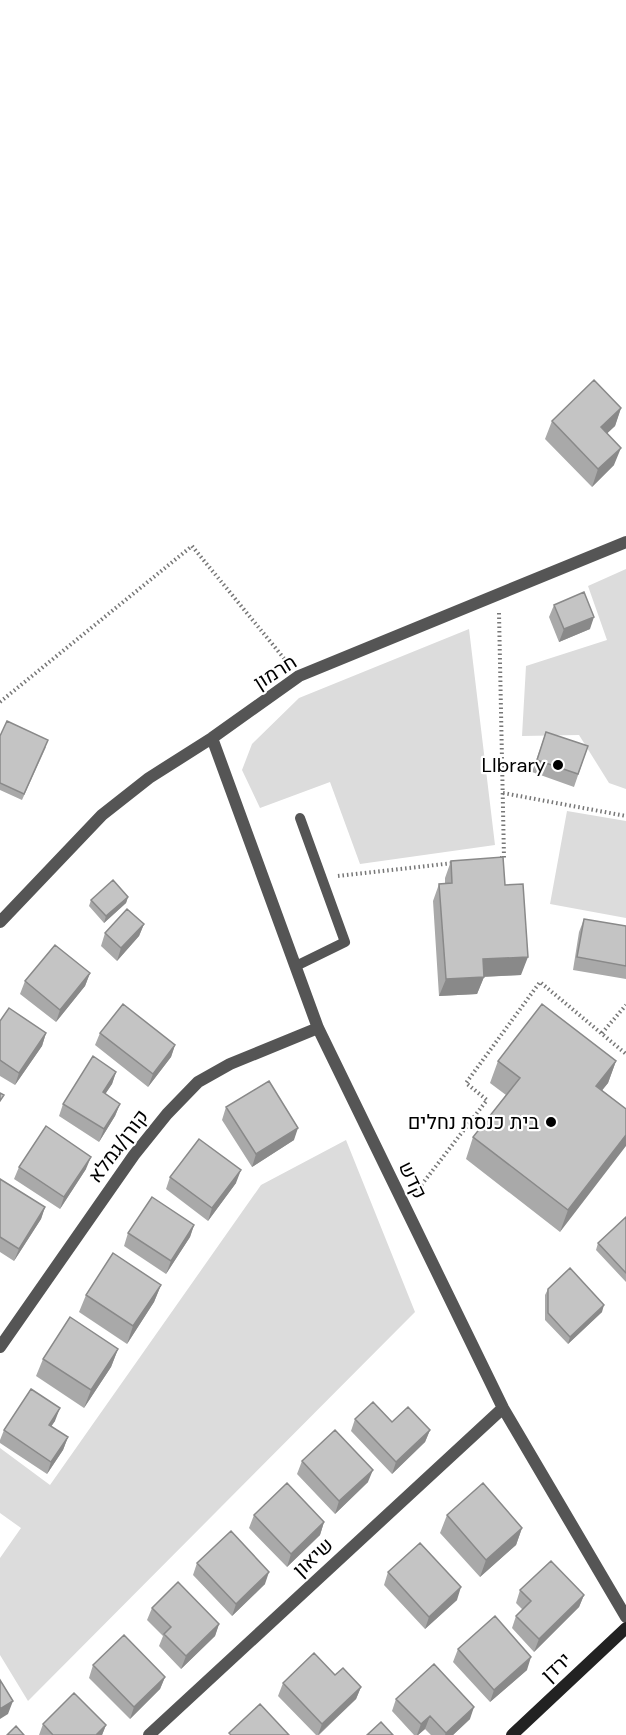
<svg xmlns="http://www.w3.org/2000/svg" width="626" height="1735" font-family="'DM Sans',Heebo,sans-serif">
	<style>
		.green { fill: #dcdcdc }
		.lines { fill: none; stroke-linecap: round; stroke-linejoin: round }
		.path { stroke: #777; stroke-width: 4; stroke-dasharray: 1.5 3; stroke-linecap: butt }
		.lane { stroke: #555; stroke-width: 10 }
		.street { stroke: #555; stroke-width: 12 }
		.secondary { stroke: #222; stroke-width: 12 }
		.wall { fill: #a9a9a9 }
		.shaded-wall { fill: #898989 }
		.building { fill: #c4c4c4; stroke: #898989; stroke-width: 1.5 }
		.poi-dot { fill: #000; stroke: #fff; stroke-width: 2 }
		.labels { text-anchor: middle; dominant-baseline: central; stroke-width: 4.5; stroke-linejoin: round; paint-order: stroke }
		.street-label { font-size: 20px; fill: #000; stroke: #fff }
		.poi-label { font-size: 20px; fill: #000; stroke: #fff; text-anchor: end }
	</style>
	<rect width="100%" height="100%" fill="#fff"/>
	<path class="green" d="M 626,569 L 626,789 L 609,783 L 579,735 L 522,736 L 526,666 L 607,640 L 588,586 Z
		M 469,629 L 495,845 L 360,864 L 330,782 L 260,808 L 242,770 L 252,744 L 299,698 Z
		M 567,811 L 626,821 L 626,918 L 550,904 Z
		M 346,1140 L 415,1312 L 28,1701 L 0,1655 L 0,1558 L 21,1528 L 0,1513 L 0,1448 L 50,1485 L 261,1185 Z"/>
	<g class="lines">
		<path class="path" d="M 499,613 L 504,858 L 499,858
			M 0,702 L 192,546 L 287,662
			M 503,793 L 626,816
			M 338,876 L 453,863
			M 602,1033 L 626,1005
			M 416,1192 L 487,1100 L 466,1083 L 540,982 L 626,1054"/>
		<path class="lane" d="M 296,966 L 345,942 L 300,818"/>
		<path class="street" d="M 212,738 L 318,1028 L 503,1408 L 626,1617
			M 0,922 L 102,815 L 149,778 L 212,738 L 299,676 L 626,542
			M 0,1347 L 134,1155 L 167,1114 L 198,1082 L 230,1064 L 318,1028
			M 149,1735 L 503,1408"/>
		<path class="secondary" d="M 512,1735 L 626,1628"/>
	</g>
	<path class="wall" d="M 621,408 L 615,426 L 607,433 L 614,465 L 592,487 L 545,439 L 552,421 Z
		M 554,605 L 590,629 L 559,642 L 549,617 Z
		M 546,732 L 588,746 L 574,787 L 532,772 Z
		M 0,736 L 46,747 L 22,800 L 0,790 Z
		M 451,861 L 521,975 L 484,977 L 477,994 L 439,996 L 433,901 L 439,884 L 445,883 L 445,878 Z
		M 128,897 L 126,903 L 104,923 L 89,906 L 91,900 Z
		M 584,919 L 626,926 L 626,979 L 573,970 L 579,932 Z
		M 144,924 L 139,936 L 117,961 L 101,946 L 105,933 Z
		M 90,973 L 85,986 L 56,1022 L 20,994 L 25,981 Z
		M 0,1021 L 46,1033 L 42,1046 L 15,1085 L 0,1076 Z
		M 100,1033 L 175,1045 L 171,1057 L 148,1087 L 95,1045 Z
		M 498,1061 L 616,1061 L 608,1083 L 602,1090 L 626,1109 L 560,1232 L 466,1159 L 473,1137 L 506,1095 L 490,1083 Z
		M 116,1072 L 112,1084 L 105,1094 L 120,1104 L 115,1116 L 99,1142 L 59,1116 L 63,1104 Z
		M 226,1107 L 294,1140 L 252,1167 L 222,1120 Z
		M 19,1167 L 86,1169 L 60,1209 L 14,1179 Z
		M 170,1177 L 236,1183 L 208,1221 L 166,1189 Z
		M 0,1179 L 45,1207 L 41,1219 L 14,1261 L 0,1252 Z
		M 626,1217 L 626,1282 L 596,1250 L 598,1243 Z
		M 194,1225 L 190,1237 L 166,1274 L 124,1246 L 128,1233 Z
		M 161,1285 L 154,1302 L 127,1344 L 79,1312 L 86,1295 Z
		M 548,1289 L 602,1312 L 568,1344 L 545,1320 L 545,1295 Z
		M 118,1349 L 111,1367 L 84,1408 L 36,1376 L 43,1359 Z
		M 355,1419 L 392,1422 L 430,1430 L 425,1442 L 392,1474 L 351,1431 Z
		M 55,1421 L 51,1426 L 68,1437 L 63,1450 L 47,1474 L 0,1443 L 0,1440 L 4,1430 Z
		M 302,1461 L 368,1482 L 335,1514 L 297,1474 Z
		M 254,1515 L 324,1522 L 320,1535 L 287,1567 L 249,1528 Z
		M 447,1515 L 522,1528 L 516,1545 L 480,1577 L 440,1533 Z
		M 197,1563 L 265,1584 L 232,1616 L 193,1575 Z
		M 388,1572 L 457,1600 L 425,1629 L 384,1585 Z
		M 520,1590 L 584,1595 L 579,1607 L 534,1652 L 512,1628 L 516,1616 L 523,1610 L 516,1603 Z
		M 152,1608 L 219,1624 L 215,1636 L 181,1669 L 159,1646 L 163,1636 L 147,1620 Z
		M 458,1649 L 527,1670 L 490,1702 L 453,1662 Z
		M 93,1665 L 165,1677 L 160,1689 L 130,1719 L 89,1678 Z
		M 335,1675 L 361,1687 L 356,1699 L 319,1735 L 316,1735 L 278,1696 L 283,1683 Z
		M 396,1699 L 470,1719 L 453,1735 L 431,1735 L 425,1729 L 418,1735 L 414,1735 L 392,1711 Z
		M 43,1724 L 106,1725 L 102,1735 L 39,1735 Z"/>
	<path class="shaded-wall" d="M 621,408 L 615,426 L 595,445 L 601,427 Z
		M 621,448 L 614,465 L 592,487 L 598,469 Z
		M 594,617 L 590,629 L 559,642 L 564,629 Z
		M 128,897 L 126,903 L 104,923 L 106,916 Z
		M 144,924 L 139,936 L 117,961 L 121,948 Z
		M 528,957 L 521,975 L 476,977 L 483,959 Z
		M 90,973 L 85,986 L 56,1022 L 60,1010 Z
		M 484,977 L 477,994 L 439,996 L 446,979 Z
		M 46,1033 L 42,1046 L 15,1085 L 19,1073 Z
		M 175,1045 L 171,1057 L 148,1087 L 153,1074 Z
		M 616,1061 L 608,1083 L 588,1108 L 596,1086 Z
		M 116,1072 L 112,1084 L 98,1105 L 103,1092 Z
		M 120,1104 L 115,1116 L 99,1142 L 104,1129 Z
		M 298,1128 L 294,1140 L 252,1167 L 256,1154 Z
		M 626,1135 L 626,1146 L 560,1232 L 568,1210 Z
		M 91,1157 L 86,1169 L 60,1209 L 64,1197 Z
		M 241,1170 L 236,1183 L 208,1221 L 212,1208 Z
		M 45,1207 L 41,1219 L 14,1261 L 19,1249 Z
		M 194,1225 L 190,1237 L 166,1274 L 171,1261 Z
		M 161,1285 L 154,1302 L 127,1344 L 133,1326 Z
		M 604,1305 L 602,1312 L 568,1344 L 570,1337 Z
		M 118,1349 L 111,1367 L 84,1408 L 91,1390 Z
		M 60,1408 L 55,1421 L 44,1437 L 49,1425 Z
		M 430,1430 L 425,1442 L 392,1474 L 396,1462 Z
		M 68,1437 L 63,1450 L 47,1474 L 51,1462 Z
		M 373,1470 L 368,1482 L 335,1514 L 339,1501 Z
		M 324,1522 L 320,1535 L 287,1567 L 291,1554 Z
		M 522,1528 L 516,1545 L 480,1577 L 486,1560 Z
		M 269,1572 L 265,1584 L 232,1616 L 236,1604 Z
		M 461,1587 L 457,1600 L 425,1629 L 429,1617 Z
		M 584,1595 L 579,1607 L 534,1652 L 539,1639 Z
		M 219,1624 L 215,1636 L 181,1669 L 186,1656 Z
		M 531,1657 L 527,1670 L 490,1702 L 494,1690 Z
		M 165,1677 L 160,1689 L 130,1719 L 134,1707 Z
		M 361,1687 L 356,1699 L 318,1735 L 322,1724 Z
		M 13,1701 L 8,1714 L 0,1719 L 0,1709 Z
		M 474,1707 L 470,1719 L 453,1735 L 445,1735 L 446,1733 Z
		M 430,1716 L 425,1729 L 418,1735 L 417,1735 L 421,1724 Z
		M 106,1725 L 102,1735 L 96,1735 Z"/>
	<path class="building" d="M 594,380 L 621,408 L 601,427 L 621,448 L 598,469 L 552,421 Z
		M 584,592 L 594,617 L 564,629 L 554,605 Z
		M 7,721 L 48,740 L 24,794 L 0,783 L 0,736 Z
		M 546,732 L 588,746 L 578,774 L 537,760 Z
		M 503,857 L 505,885 L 523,884 L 528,957 L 483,959 L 484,977 L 446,979 L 439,884 L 452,883 L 451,861 Z
		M 113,880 L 128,897 L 106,916 L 91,900 Z
		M 127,909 L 144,924 L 121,948 L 105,933 Z
		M 584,919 L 626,926 L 626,966 L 577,957 Z
		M 55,945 L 90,973 L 60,1010 L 25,981 Z
		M 123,1004 L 175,1045 L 153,1074 L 100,1033 Z
		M 542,1004 L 616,1061 L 596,1086 L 626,1109 L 626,1135 L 568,1210 L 473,1137 L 520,1078 L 498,1061 Z
		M 9,1008 L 46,1033 L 19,1073 L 0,1060 L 0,1021 Z
		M 93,1056 L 116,1072 L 103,1092 L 120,1104 L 104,1129 L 63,1104 Z
		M 269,1081 L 298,1128 L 256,1154 L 226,1107 Z
		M 0,1093 L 4,1095 L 0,1101 Z
		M 46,1126 L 91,1157 L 64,1197 L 19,1167 Z
		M 199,1139 L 241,1170 L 212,1208 L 170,1177 Z
		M 0,1179 L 45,1207 L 19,1249 L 0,1237 Z
		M 152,1197 L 194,1225 L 171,1261 L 128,1233 Z
		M 626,1217 L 626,1273 L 598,1243 Z
		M 113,1253 L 161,1285 L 133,1326 L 86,1295 Z
		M 570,1268 L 604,1305 L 570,1337 L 548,1313 L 548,1289 Z
		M 70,1317 L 118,1349 L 91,1390 L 43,1359 Z
		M 31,1389 L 60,1408 L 49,1425 L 68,1437 L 51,1462 L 4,1430 Z
		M 373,1402 L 392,1422 L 408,1407 L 430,1430 L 396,1462 L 355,1419 Z
		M 335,1430 L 373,1470 L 339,1501 L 302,1461 Z
		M 287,1483 L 324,1522 L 291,1554 L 254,1515 Z
		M 483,1483 L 522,1528 L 486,1560 L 447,1515 Z
		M 231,1531 L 269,1572 L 236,1604 L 197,1563 Z
		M 420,1543 L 461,1587 L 429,1617 L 388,1572 Z
		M 551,1561 L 584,1595 L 539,1639 L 516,1616 L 531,1601 L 520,1590 Z
		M 178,1582 L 219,1624 L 186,1656 L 164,1634 L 171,1627 L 152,1608 Z
		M 495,1616 L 531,1657 L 494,1690 L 458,1649 Z
		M 124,1635 L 165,1677 L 134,1707 L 93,1665 Z
		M 314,1653 L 335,1675 L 343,1668 L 361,1687 L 322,1724 L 283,1683 Z
		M 434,1664 L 474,1707 L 446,1733 L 430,1716 L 421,1724 L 396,1699 Z
		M 0,1680 L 13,1701 L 0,1709 Z
		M 74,1693 L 106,1725 L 96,1735 L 53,1735 L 43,1724 Z
		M 260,1704 L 289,1735 L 231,1735 L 229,1733 Z
		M 381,1722 L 393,1735 L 367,1735 Z
		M 16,1726 L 24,1735 L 7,1735 Z"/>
	<g class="poi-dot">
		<circle cx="558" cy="765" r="6"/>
		<circle cx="551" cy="1122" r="6"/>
	</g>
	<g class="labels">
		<g class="street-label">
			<text transform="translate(275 672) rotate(-32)">חרמון</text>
			<text transform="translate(118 1146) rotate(-53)">קורן/גמלא</text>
			<text transform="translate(413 1180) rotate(64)">קדש</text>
			<text transform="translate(313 1557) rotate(-43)">שיאון</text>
			<text transform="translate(556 1667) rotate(-43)">ירדן</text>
		</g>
		<g class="poi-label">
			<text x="546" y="765">LIbrary</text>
			<text x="539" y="1122">בית כנסת נחלים</text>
		</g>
	</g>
</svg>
